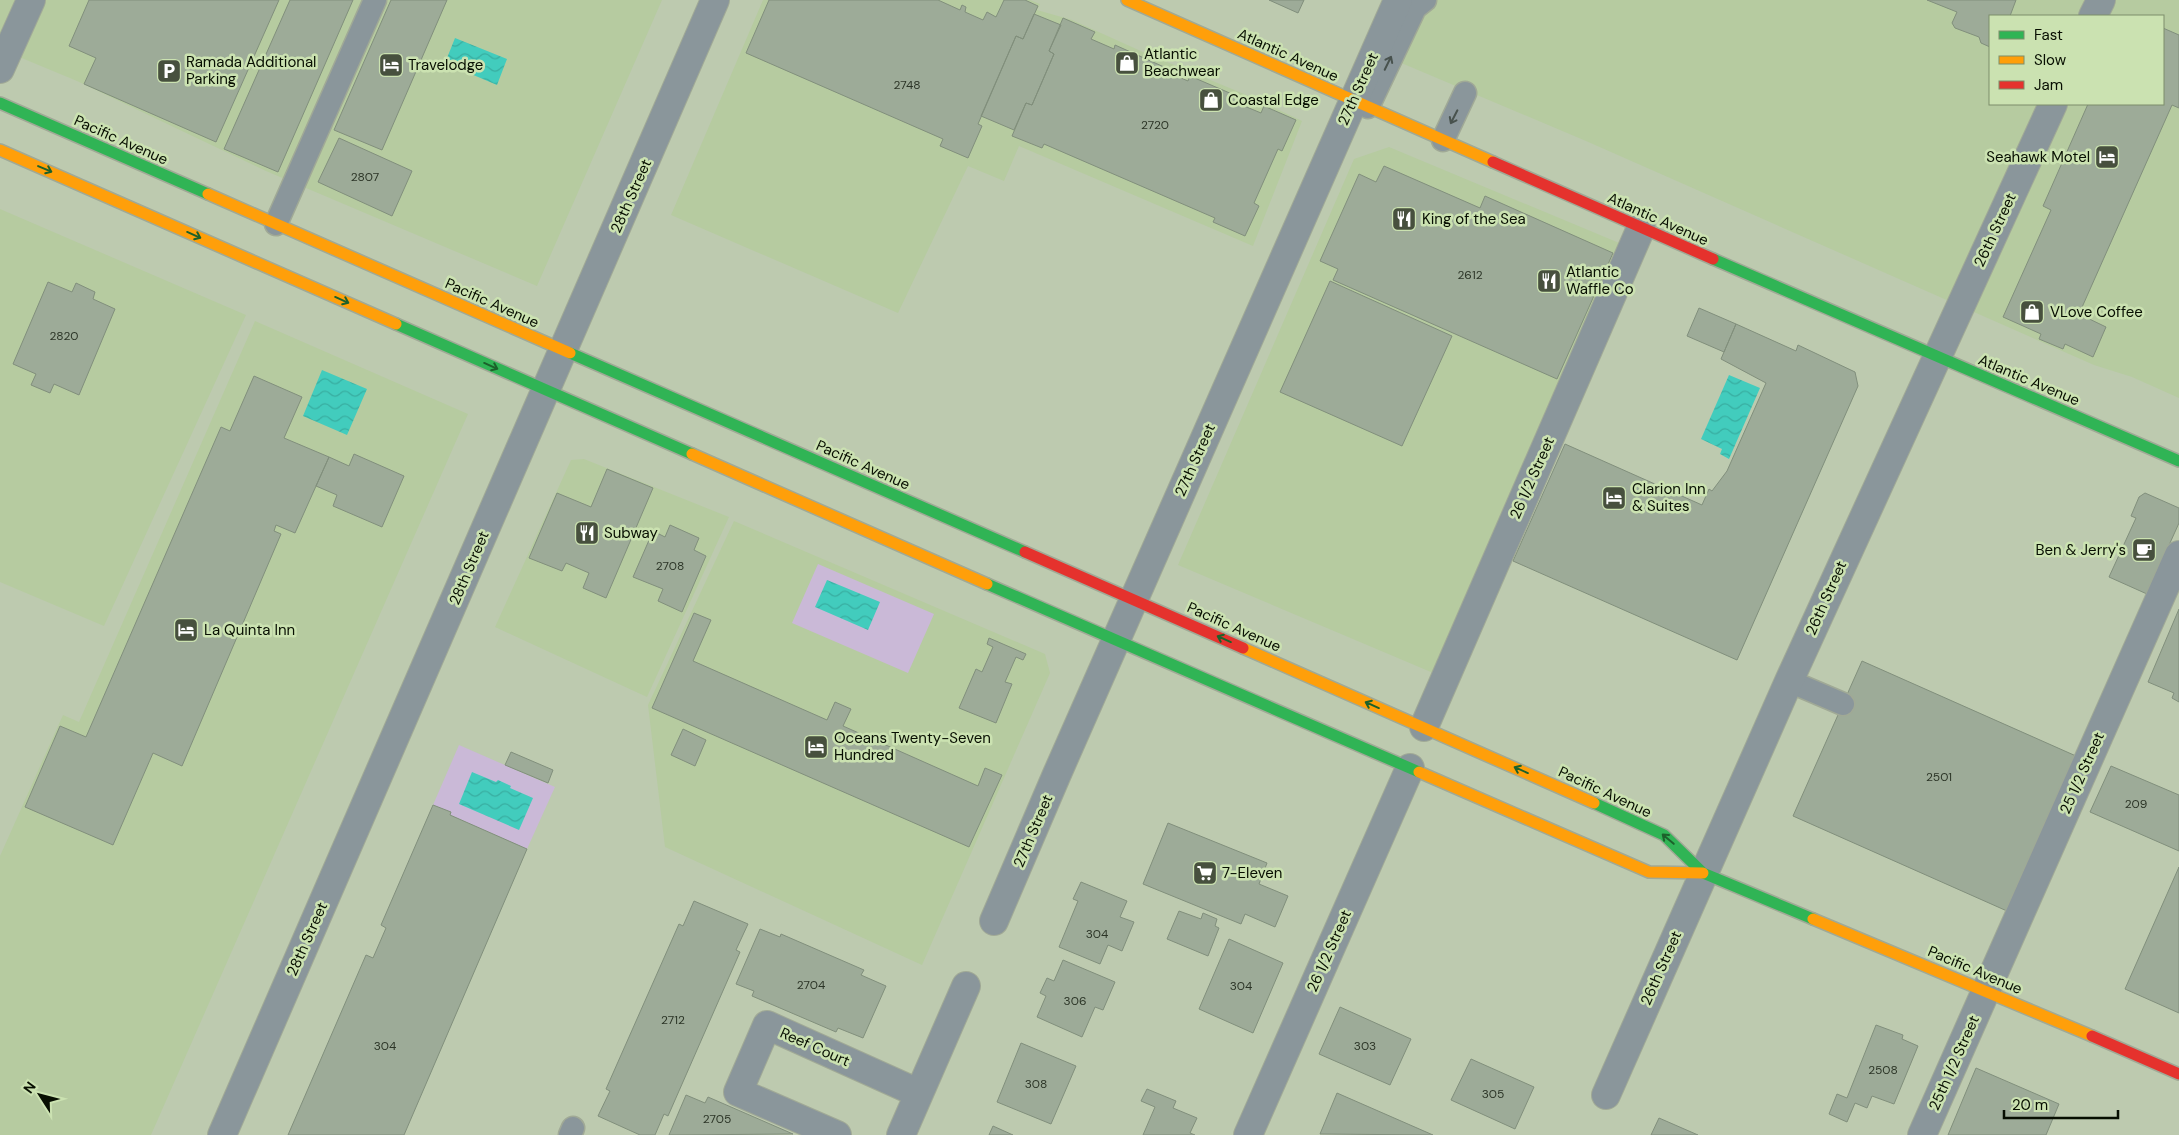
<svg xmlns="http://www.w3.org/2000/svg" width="2179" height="1135" font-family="'DM Sans',sans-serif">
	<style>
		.built { fill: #b6cba0; fill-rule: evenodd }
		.green { fill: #cab9d7 }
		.water { fill: url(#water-waves) }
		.building { fill: #9dab98; stroke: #818f7c }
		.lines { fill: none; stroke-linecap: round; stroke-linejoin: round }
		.lane-casing { stroke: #a0a996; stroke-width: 25 }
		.street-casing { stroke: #a0a996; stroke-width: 30 }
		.fast-casing { stroke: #a0a996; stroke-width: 14 }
		.slow-casing { stroke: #a0a996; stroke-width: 14 }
		.jam-casing { stroke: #a0a996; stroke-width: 14 }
		.lane { stroke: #8a969b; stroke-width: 22 }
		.street { stroke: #8a969b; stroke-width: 28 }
		.fast { stroke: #30b455; stroke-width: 11 }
		.slow { stroke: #ff9f0a; stroke-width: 11 }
		.jam { stroke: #e5322d; stroke-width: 11 }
		.oneway { stroke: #48524e }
		.oneway2 { stroke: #1c612b }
		.labels { text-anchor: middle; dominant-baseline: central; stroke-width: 5; stroke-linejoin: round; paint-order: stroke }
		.number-label { font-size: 12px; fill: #2c3527 }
		.poi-label { font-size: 15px; fill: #070e01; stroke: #cbe2b1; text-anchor: start }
		.street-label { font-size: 15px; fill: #070e01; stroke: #cbe2b1 }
	</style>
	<defs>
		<pattern id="water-waves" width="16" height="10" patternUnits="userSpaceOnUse" patternTransform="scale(1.25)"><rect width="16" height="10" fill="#42ccbd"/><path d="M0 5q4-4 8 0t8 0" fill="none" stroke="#38aea1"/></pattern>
	</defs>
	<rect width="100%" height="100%" fill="#bdcaaf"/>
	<path class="built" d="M 0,0 L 662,0 L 537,286 L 266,171 L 77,81 L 0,49 Z
		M 763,0 L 1030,0 L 1040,4 L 1037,10 L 1072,20 L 1143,52 L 1256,99 L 1302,121 L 1253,246 L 1019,146 L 1004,181 L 968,166 L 898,313 L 671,215 Z
		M 1426,0 L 2179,0 L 2179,398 L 2132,377 L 2094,365 L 1586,141 L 1399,62 ZM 1990,16 L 2163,16 L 2163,104 L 1990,104 Z
		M 1389,147 L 1624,245 L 1438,675 L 1178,565 L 1354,159 Z
		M 0,209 L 246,315 L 104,626 L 0,582 Z
		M 255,321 L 468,414 L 151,1135 L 0,1135 L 0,856 L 63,715 L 79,722 Z
		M 584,459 L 729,517 L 647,697 L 495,627 L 571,460 Z
		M 734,521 L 1045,654 L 1050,673 L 922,965 L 665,847 L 648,705 Z"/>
	<path class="green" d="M 818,564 L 934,614 L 908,673 L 792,623 Z
		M 459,745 L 555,787 L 527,849 L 450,815 L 451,812 L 433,805 Z"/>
	<path class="water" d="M 455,38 L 507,59 L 497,85 L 445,63 Z
		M 322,370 L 367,389 L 347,435 L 303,416 Z
		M 1729,375 L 1760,388 L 1729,459 L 1720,454 L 1722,449 L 1701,439 Z
		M 827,580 L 880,602 L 868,630 L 815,607 Z
		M 472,772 L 496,782 L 498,780 L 511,786 L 510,788 L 533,798 L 519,830 L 459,804 Z"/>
	<path class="building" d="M 89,0 L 279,0 L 216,142 L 84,84 L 96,58 L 69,46 Z
		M 290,0 L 353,0 L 278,172 L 224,149 Z
		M 391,0 L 447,0 L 382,150 L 334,130 Z
		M 769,0 L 938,0 L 960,10 L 962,5 L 966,7 L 965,12 L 983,20 L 987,12 L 996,17 L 1004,0 L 1025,0 L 1038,6 L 1023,39 L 1016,36 L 978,124 L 982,126 L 968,158 L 940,146 L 943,139 L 746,53 Z
		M 1269,0 L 1304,0 L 1298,13 Z
		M 1927,0 L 2016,0 L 2010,16 L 1990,16 L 1990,47 L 1981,43 L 1979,37 L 1955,28 L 1952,23 L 1957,12 Z
		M 1034,14 L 1061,25 L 1049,51 L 1054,54 L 1032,105 L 1026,103 L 1014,130 L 981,116 L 1016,36 L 1023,39 Z
		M 1063,18 L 1095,32 L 1091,39 L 1114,49 L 1115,45 L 1164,67 L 1162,70 L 1188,81 L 1190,76 L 1239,97 L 1237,103 L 1261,113 L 1264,106 L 1296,120 L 1282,151 L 1278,149 L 1254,203 L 1259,206 L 1245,236 L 1213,222 L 1215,218 L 1044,144 L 1042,148 L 1012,136 L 1026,103 L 1032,105 L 1054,54 L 1049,51 Z
		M 2163,28 L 2179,35 L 2179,108 L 2172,105 L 2079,314 L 2106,327 L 2093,357 L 2065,344 L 2063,349 L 2039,339 L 2041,334 L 2003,317 L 2051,210 L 2043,206 L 2088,104 L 2163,104 Z
		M 339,138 L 412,171 L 392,216 L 318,182 Z
		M 1384,166 L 1480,208 L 1485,196 L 1613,253 L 1557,379 L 1333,280 L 1338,269 L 1320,261 L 1359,174 L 1376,182 Z
		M 1330,281 L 1452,336 L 1402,446 L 1280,392 Z
		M 48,282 L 72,292 L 76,283 L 95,292 L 93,299 L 115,309 L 79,395 L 54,384 L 50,393 L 31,385 L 36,374 L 13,364 Z
		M 1699,308 L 1736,324 L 1724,352 L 1687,336 Z
		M 1736,324 L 1796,351 L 1798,345 L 1855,372 L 1858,386 L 1737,660 L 1513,561 L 1565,444 L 1702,505 L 1709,489 L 1712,491 L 1727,471 L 1766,383 L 1721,359 Z
		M 254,376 L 302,397 L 284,438 L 329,457 L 295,533 L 276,525 L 274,531 L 281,534 L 182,766 L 153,753 L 113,845 L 25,807 L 60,726 L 86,737 L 221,427 L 230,431 Z
		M 354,454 L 404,476 L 382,527 L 333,506 L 337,495 L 316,486 L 329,457 L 349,466 Z
		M 607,469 L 653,488 L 606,598 L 583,588 L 589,573 L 566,563 L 562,571 L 529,558 L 557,493 L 591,507 Z
		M 2145,493 L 2179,508 L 2179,523 L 2147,594 L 2109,577 L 2136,518 L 2131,516 L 2139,497 Z
		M 670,525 L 699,538 L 694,550 L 706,556 L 682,612 L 658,601 L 663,589 L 633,577 L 653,531 L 665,537 Z
		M 2179,609 L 2179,702 L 2172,698 L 2174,693 L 2148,682 Z
		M 694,613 L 711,620 L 693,661 L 827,720 L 835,702 L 851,709 L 843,726 L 978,786 L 985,768 L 1002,775 L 969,847 L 652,708 Z
		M 989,638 L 1026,654 L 1023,660 L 1016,657 L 1005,682 L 1012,684 L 996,723 L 959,708 L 976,669 L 982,672 L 993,647 L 987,644 Z
		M 1862,661 L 2076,756 L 2007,911 L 1793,816 Z
		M 683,729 L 706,740 L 695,766 L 671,755 Z
		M 511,752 L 553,770 L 548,783 L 505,765 Z
		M 2111,766 L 2179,795 L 2179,851 L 2090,812 Z
		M 433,805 L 451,812 L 450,815 L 527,849 L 404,1135 L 288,1135 L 366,955 L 373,958 L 386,928 L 381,925 Z
		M 1168,823 L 1267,863 L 1259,884 L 1288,896 L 1275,927 L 1245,914 L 1241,924 L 1143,884 Z
		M 2179,867 L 2179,1013 L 2125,989 Z
		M 1081,882 L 1127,901 L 1120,917 L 1134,922 L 1122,951 L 1108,945 L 1100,964 L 1059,947 L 1078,901 L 1073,899 Z
		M 694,901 L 748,924 L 736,950 L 740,952 L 668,1116 L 664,1114 L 655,1135 L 640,1135 L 598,1116 L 610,1091 L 606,1089 L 679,924 L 683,926 Z
		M 1179,911 L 1201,919 L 1203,913 L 1217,919 L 1215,926 L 1219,928 L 1208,956 L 1167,939 Z
		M 760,929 L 780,937 L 781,934 L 864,970 L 861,975 L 886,986 L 863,1038 L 838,1028 L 836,1032 L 752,996 L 754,991 L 736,984 Z
		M 1229,939 L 1283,963 L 1253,1033 L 1199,1009 Z
		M 1063,960 L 1115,982 L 1103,1010 L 1095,1007 L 1082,1037 L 1037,1017 L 1046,996 L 1040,993 L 1047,978 L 1054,981 Z
		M 1340,1007 L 1411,1039 L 1390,1085 L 1319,1054 Z
		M 1876,1025 L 1903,1035 L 1902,1039 L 1918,1046 L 1894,1104 L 1872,1096 L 1867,1108 L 1855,1103 L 1847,1122 L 1829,1114 L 1837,1094 L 1847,1098 Z
		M 1021,1043 L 1076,1066 L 1051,1124 L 997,1102 Z
		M 1471,1059 L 1534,1087 L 1515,1129 L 1451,1100 Z
		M 1976,1068 L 2059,1104 L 2046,1135 L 1948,1135 Z
		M 1147,1089 L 1176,1101 L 1173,1108 L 1197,1118 L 1190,1133 L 1195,1135 L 1143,1135 L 1155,1107 L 1141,1101 Z
		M 1337,1093 L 1433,1135 L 1320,1134 Z
		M 686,1095 L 705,1103 L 708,1097 L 793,1134 L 669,1135 Z
		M 1659,1118 L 1698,1135 L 1651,1135 Z
		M 993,1126 L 1013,1135 L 989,1135 Z"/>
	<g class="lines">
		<defs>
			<path id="lane" d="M 1368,107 L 1415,8 L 1425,0
				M 1443,140 L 1465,93
				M 276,224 L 375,0
				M 1789,681 L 1843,704
				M 570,1135 L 573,1128"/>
			<path id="street" d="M 2093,16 L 2101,0
				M 0,69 L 31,0
				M 1424,727 L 1641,228
				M 994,921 L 1057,774 L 1398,0
				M 1606,1095 L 1789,681 L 2053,104
				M 222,1135 L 715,0
				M 837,1135 L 738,1092 L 767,1025 L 918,1093
				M 901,1135 L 966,986
				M 1248,1135 L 1410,768
				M 1922,1135 L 2179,555"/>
			<path id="fast" d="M 0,103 L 208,194
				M 1713,259 L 2179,461
				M 396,324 L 692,454
				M 570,353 L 1025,552
				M 987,584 L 1419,772
				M 1594,803 L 1664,835 L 1703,873 L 1813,919"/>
			<path id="slow" d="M 1127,0 L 1493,162
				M 0,150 L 396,324
				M 208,194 L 570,353
				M 692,454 L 987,584
				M 1243,648 L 1594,803
				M 1419,772 L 1649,872 L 1703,873
				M 1813,919 L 2092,1036"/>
			<path id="jam" d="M 1493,162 L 1713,259
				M 1025,552 L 1243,648
				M 2092,1036 L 2179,1074"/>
		</defs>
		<use href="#lane" class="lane-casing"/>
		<use href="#street" class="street-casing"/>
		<use href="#fast" class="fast-casing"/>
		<use href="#slow" class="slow-casing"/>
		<use href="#jam" class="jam-casing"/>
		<use href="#lane" class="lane"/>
		<use href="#street" class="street"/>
		<use href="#fast" class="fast"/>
		<use href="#slow" class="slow"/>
		<use href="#jam" class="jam"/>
	</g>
	<defs><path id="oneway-shaft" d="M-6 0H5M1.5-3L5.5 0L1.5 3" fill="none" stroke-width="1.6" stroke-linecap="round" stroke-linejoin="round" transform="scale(1.25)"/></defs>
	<g class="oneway">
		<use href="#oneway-shaft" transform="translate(1388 63) rotate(-64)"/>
		<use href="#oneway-shaft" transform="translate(1454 117) rotate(117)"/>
	</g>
	<g class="oneway2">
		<use href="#oneway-shaft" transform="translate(45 169) rotate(23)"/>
		<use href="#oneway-shaft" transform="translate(194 235) rotate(24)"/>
		<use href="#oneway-shaft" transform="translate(342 300) rotate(24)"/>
		<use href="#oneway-shaft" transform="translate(491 366) rotate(24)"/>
		<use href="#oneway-shaft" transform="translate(1224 639) rotate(-156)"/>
		<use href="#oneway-shaft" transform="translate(1372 705) rotate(-156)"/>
		<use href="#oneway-shaft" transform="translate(1521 770) rotate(-156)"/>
		<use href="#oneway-shaft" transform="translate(1668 839) rotate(-140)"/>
	</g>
	<defs>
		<symbol id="shop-square" viewBox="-11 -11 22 22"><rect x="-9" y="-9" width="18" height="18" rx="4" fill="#47503e" stroke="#cbe2b1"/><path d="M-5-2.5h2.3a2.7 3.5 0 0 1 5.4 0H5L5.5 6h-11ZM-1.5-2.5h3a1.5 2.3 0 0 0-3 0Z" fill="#fff"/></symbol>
		<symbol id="hotel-square" viewBox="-11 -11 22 22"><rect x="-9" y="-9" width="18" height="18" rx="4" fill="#47503e" stroke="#cbe2b1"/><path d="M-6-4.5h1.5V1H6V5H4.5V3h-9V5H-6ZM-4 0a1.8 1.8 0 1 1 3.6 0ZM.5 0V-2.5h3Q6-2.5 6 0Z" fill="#fff"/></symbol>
		<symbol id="parking-square" viewBox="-11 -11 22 22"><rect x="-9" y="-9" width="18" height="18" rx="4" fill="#47503e" stroke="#cbe2b1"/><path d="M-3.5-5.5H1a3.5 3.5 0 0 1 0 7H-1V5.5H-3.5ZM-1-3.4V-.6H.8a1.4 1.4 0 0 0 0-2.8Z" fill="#fff"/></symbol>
		<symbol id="restaurant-square" viewBox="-11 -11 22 22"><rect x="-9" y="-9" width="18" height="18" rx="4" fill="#47503e" stroke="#cbe2b1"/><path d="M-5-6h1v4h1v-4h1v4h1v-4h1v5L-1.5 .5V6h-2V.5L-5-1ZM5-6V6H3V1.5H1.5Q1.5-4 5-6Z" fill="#fff"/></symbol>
		<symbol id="cafe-square" viewBox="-11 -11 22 22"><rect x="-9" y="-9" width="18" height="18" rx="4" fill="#47503e" stroke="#cbe2b1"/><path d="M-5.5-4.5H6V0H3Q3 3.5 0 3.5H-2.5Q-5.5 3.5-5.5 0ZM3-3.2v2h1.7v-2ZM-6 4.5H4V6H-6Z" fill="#fff"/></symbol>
		<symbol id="supermarket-square" viewBox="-11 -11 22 22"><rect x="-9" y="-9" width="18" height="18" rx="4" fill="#47503e" stroke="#cbe2b1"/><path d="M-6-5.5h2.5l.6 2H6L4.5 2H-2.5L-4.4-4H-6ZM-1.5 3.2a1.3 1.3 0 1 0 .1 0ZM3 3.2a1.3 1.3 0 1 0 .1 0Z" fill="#fff"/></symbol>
	</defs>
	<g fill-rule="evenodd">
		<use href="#shop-square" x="1113" y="49" width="28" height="28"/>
		<use href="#hotel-square" x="377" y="51" width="28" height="28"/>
		<use href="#parking-square" x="155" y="57" width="28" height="28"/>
		<use href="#shop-square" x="1197" y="86" width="28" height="28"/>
		<use href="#hotel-square" x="2093" y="143" width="28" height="28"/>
		<use href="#restaurant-square" x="1390" y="205" width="28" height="28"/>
		<use href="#restaurant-square" x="1535" y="267" width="28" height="28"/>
		<use href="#shop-square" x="2018" y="298" width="28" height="28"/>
		<use href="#hotel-square" x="1600" y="484" width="28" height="28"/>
		<use href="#restaurant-square" x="573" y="519" width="28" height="28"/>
		<use href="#cafe-square" x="2130" y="536" width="28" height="28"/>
		<use href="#hotel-square" x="172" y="616" width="28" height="28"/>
		<use href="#hotel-square" x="802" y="733" width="28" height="28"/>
		<use href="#supermarket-square" x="1191" y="859" width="28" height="28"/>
	</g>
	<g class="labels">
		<g class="number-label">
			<text x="907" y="85">2748</text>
			<text x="1155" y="125">2720</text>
			<text x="365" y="177">2807</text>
			<text x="1470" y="275">2612</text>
			<text x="64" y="336">2820</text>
			<text x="670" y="566">2708</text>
			<text x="1939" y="777">2501</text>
			<text x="2136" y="804">209</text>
			<text x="1097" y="934">304</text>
			<text x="811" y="985">2704</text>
			<text x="1241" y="986">304</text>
			<text x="1075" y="1001">306</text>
			<text x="673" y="1020">2712</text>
			<text x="385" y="1046">304</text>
			<text x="1365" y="1046">303</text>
			<text x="1883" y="1070">2508</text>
			<text x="1036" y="1084">308</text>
			<text x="1493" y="1094">305</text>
			<text x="717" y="1119">2705</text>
		</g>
		<g class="poi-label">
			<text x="1144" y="54">Atlantic<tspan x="1144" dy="17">Beachwear</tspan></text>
			<text x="186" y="62">Ramada Additional<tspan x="186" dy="17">Parking</tspan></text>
			<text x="408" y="65">Travelodge</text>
			<text x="1228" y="100">Coastal Edge</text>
			<text x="2090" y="157" text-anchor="end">Seahawk Motel</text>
			<text x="1422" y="219">King of the Sea</text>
			<text x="1566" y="272">Atlantic<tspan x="1566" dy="17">Waffle Co</tspan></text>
			<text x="2050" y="312">VLove Coffee</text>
			<text x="1632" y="489">Clarion Inn<tspan x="1632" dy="17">&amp; Suites</tspan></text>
			<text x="604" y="533">Subway</text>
			<text x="2126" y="550" text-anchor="end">Ben &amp; Jerry's</text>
			<text x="204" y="630">La Quinta Inn</text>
			<text x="834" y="738">Oceans Twenty-Seven<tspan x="834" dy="17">Hundred</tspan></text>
			<text x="1222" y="873">7-Eleven</text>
		</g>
		<g class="street-label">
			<text transform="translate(1288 55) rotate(24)">Atlantic Avenue</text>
			<text transform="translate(1358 89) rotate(-66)">27th Street</text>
			<text transform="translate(121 140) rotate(24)">Pacific Avenue</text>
			<text transform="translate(631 196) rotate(-66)">28th Street</text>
			<text transform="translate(1658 219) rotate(24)">Atlantic Avenue</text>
			<text transform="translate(1995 230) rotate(-65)">26th Street</text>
			<text transform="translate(492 303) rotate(24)">Pacific Avenue</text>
			<text transform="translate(2029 380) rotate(23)">Atlantic Avenue</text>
			<text transform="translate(1195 460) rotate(-66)">27th Street</text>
			<text transform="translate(863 465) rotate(24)">Pacific Avenue</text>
			<text transform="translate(1532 478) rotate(-66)">26 1/2 Street</text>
			<text transform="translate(469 568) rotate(-67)">28th Street</text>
			<text transform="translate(1826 598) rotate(-66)">26th Street</text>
			<text transform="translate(1234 627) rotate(24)">Pacific Avenue</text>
			<text transform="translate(2082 773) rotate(-66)">25 1/2 Street</text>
			<text transform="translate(1605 792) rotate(25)">Pacific Avenue</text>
			<text transform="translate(1033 831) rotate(-67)">27th Street</text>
			<text transform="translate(307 939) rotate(-66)">28th Street</text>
			<text transform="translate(1329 951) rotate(-66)">26 1/2 Street</text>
			<text transform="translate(1661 968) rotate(-66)">26th Street</text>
			<text transform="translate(1975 970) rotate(23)">Pacific Avenue</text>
			<text transform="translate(815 1047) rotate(24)">Reef Court</text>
			<text transform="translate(1954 1063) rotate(-66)">25th 1/2 Street</text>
		</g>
	</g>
	<rect x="1989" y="15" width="175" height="90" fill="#cbe2b1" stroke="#7d8d6b"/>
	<rect x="1999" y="31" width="25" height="8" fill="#30b455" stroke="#7d8d6b"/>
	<text x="2034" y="40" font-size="15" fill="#070e01">Fast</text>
	<rect x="1999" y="56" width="25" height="8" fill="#ff9f0a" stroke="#7d8d6b"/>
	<text x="2034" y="65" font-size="15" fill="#070e01">Slow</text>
	<rect x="1999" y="81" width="25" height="8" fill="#e5322d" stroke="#7d8d6b"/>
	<text x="2034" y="90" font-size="15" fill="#070e01">Jam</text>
	<g transform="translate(40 1095) rotate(306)" stroke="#cbe2b1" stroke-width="4" paint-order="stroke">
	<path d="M0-4L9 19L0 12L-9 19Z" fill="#070e01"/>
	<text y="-8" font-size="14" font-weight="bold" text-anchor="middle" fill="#070e01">N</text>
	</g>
	<path d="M2004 1110v8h114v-8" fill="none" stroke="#070e01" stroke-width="2.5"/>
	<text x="2012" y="1110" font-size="15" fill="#070e01" stroke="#cbe2b1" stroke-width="4" paint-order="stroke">20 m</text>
</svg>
